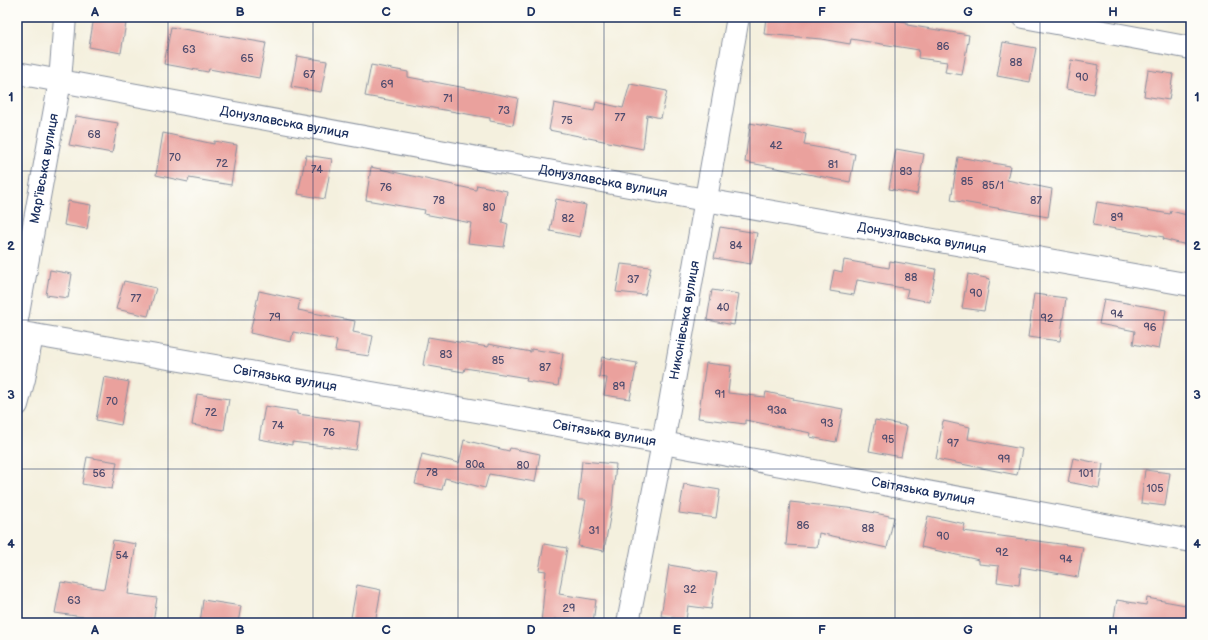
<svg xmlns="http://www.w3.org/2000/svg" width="1208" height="640" font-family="'Balsamiq Sans',sans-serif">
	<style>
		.building { fill: #eaa19d }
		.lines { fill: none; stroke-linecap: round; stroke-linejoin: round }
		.street-casing { stroke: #88909e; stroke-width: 24 }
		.street { stroke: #fff; stroke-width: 22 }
		.grid { fill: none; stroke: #1b2f5e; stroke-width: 1; stroke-opacity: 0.55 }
		.labels { text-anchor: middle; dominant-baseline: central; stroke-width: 3; stroke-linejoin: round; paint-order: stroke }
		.number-label { font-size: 11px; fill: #4f4c6e }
		.street-label { font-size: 13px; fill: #1b2f5e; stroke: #fdfcf7 }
		.neatline { fill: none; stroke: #1b2f5e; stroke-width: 1.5 }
		.grid-label { font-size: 13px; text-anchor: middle; font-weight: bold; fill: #1b2f5e }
	</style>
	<rect width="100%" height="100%" fill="#fdfcf7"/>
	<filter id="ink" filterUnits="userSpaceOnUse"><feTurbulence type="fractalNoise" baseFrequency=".025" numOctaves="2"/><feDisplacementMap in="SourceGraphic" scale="8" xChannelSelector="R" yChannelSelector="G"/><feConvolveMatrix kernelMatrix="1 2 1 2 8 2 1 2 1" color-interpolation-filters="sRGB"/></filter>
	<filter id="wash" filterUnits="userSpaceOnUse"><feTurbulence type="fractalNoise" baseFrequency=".012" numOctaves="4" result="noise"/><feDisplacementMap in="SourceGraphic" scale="16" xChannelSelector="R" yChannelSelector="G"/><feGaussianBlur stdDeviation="0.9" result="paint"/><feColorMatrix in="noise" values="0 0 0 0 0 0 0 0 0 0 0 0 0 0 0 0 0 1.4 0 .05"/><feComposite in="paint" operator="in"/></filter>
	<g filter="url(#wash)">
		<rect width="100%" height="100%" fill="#f4f0de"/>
		<g id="blocks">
			<path class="building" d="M 94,17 L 127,17 L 121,53 L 89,47 Z
				M 766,17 L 877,17 L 907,22 L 907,25 L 969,35 L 962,75 L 945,72 L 947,62 L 918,58 L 919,50 L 851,39 L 850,44 L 821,39 L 764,34 Z
				M 171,27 L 266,43 L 259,78 L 209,69 L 208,72 L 164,64 Z
				M 1003,42 L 1036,48 L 1030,82 L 997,76 Z
				M 297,56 L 327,61 L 321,92 L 291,87 Z
				M 1071,60 L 1099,65 L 1094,94 L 1066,89 Z
				M 371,65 L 408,72 L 408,77 L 518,98 L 513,125 L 490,121 L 490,118 L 365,96 Z
				M 1148,70 L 1173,74 L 1169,100 L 1144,96 Z
				M 630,84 L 667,91 L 661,118 L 647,115 L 643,149 L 549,130 L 554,103 L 594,111 L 596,102 L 623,108 Z
				M 76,116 L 118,123 L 112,153 L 69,145 Z
				M 750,123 L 806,134 L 804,145 L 855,154 L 850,182 L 745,162 Z
				M 163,133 L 214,144 L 214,141 L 237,145 L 231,185 L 189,178 L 188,182 L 156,175 Z
				M 896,149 L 924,154 L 917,194 L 889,189 Z
				M 306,155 L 332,159 L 325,199 L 298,194 Z
				M 958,157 L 1010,166 L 1007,180 L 1052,189 L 1048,217 L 951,200 Z
				M 371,167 L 476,190 L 477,185 L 507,191 L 502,222 L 508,224 L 504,247 L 468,243 L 471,223 L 424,214 L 425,210 L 366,200 Z
				M 556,199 L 586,205 L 580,237 L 550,231 Z
				M 68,201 L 91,205 L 87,229 L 64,225 Z
				M 1097,202 L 1170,214 L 1171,211 L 1191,216 L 1191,246 L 1163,239 L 1164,237 L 1093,225 Z
				M 720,227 L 757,233 L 751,264 L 714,258 Z
				M 844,260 L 889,268 L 890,261 L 936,269 L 930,302 L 906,297 L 908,289 L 857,280 L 854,295 L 830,291 L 834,270 L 842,272 Z
				M 621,264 L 651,267 L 645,295 L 616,292 Z
				M 50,270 L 72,274 L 68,298 L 46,295 Z
				M 968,274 L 990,279 L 984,311 L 962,308 Z
				M 124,281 L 156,288 L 148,316 L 116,309 Z
				M 712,290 L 739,294 L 734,325 L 707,320 Z
				M 259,291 L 300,300 L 298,310 L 355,321 L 353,332 L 373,336 L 369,356 L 335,351 L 337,340 L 293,332 L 291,342 L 250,333 Z
				M 1034,294 L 1066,298 L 1060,341 L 1028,337 Z
				M 1104,299 L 1166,310 L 1159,349 L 1133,344 L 1135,331 L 1099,324 Z
				M 428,337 L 488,347 L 488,344 L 531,352 L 531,349 L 563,354 L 558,386 L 526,381 L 527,378 L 465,368 L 464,372 L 423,365 Z
				M 602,357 L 637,363 L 630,399 L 604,395 L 607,378 L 599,377 Z
				M 706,363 L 731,366 L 728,393 L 765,397 L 766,392 L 794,398 L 793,400 L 843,409 L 836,442 L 810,437 L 811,433 L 745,420 L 745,424 L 698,418 Z
				M 104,377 L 129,382 L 121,425 L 96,420 Z
				M 197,394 L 229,399 L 224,430 L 192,425 Z
				M 265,406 L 297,411 L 297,414 L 360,422 L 356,450 L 292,442 L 292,445 L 259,439 Z
				M 875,420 L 907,426 L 901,457 L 869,451 Z
				M 943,421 L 970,427 L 968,439 L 1022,449 L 1017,475 L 936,459 Z
				M 464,440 L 509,451 L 510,448 L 540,454 L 535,482 L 489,474 L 485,488 L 445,478 L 442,490 L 415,484 L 422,454 L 459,463 Z
				M 87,457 L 117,462 L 112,489 L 82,484 Z
				M 1073,458 L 1103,464 L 1099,488 L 1068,482 Z
				M 582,461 L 616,464 L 612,506 L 604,551 L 578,546 L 586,500 L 578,500 Z
				M 1145,470 L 1170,473 L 1165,506 L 1141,503 Z
				M 684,484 L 720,490 L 716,518 L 679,513 Z
				M 790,502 L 856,509 L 894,517 L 887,548 L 819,533 L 817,547 L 786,545 Z
				M 928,516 L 965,524 L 963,531 L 1083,547 L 1078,577 L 1021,567 L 1019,585 L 997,582 L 999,566 L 979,564 L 979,560 L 921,547 Z
				M 113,540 L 136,544 L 128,594 L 157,598 L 153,623 L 125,623 L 55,613 L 61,582 L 104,589 Z
				M 544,544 L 567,548 L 559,594 L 596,600 L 593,623 L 562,623 L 562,620 L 554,619 L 554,623 L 541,623 L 546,571 L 539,570 Z
				M 669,565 L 717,573 L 711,609 L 688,606 L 686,620 L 661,616 Z
				M 357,585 L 381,590 L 375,623 L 350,623 Z
				M 1147,598 L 1191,606 L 1191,623 L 1113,623 L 1117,600 L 1146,605 Z
				M 203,600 L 241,606 L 238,623 L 200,623 Z"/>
		</g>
	</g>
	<g filter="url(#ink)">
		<use href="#blocks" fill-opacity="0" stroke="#88909e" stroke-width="1"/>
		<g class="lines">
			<defs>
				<g id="street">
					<path d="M 1024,17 L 1191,48"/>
					<path id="s1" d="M 17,73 L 705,200 L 1191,285"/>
					<path id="s2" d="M 17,319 L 60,81 L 65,17"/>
					<path id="s3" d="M 17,332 L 663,443 L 1191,541"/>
					<path d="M 17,405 L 24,379 L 32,335"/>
					<path id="s4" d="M 628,623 L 663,443 L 738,17"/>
				</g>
			</defs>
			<use href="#street" class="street-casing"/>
			<use href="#street" class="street"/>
		</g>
	</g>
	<path class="grid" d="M 168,17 L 168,623M 313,17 L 313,623M 458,17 L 458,623M 604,17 L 604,623M 750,17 L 750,623M 895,17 L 895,623M 1040,17 L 1040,623M 17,171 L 1191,171M 17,320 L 1191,320M 17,469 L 1191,469"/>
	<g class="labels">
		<g class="number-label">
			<text x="943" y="46">86</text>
			<text x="189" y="49">63</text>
			<text x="247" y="58">65</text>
			<text x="1016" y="62">88</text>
			<text x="309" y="74">67</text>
			<text x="1082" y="77">90</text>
			<text x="387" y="84">69</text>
			<text x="448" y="98">71</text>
			<text x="504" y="110">73</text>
			<text x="620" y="117">77</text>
			<text x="567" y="120">75</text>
			<text x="94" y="134">68</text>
			<text x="776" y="145">42</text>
			<text x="175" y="157">70</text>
			<text x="222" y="163">72</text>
			<text x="833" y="164">81</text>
			<text x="317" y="169">74</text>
			<text x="906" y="171">83</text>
			<text x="967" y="181">85</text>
			<text x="993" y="185">85/1</text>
			<text x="386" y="187">76</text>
			<text x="439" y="200">78</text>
			<text x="1036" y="200">87</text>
			<text x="489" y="207">80</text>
			<text x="1117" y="217">89</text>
			<text x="568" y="218">82</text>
			<text x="736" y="245">84</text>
			<text x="911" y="277">88</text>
			<text x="633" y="279">37</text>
			<text x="976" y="293">90</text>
			<text x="136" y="298">77</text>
			<text x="723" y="307">40</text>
			<text x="1117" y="314">94</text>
			<text x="275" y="317">79</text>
			<text x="1047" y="318">92</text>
			<text x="1150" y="327">96</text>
			<text x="446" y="354">83</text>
			<text x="498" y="360">85</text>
			<text x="545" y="367">87</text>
			<text x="619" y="386">89</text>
			<text x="720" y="394">91</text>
			<text x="112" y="401">70</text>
			<text x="777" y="410">93а</text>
			<text x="211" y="412">72</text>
			<text x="827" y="423">93</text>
			<text x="278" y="425">74</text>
			<text x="329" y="432">76</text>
			<text x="888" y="439">95</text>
			<text x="953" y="443">97</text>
			<text x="1004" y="459">99</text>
			<text x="475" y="464">80а</text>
			<text x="523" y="465">80</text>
			<text x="432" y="472">78</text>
			<text x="99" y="473">56</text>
			<text x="1086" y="473">101</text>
			<text x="1155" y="488">105</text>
			<text x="803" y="525">86</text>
			<text x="868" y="528">88</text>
			<text x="594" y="530">31</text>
			<text x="943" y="536">90</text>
			<text x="1002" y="552">92</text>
			<text x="122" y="555">54</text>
			<text x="1066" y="559">94</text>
			<text x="690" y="589">32</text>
			<text x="74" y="600">63</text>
			<text x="569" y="608">29</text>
		</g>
		<g class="street-label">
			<text stroke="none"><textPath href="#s1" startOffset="272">Донузлавська вулиця</textPath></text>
			<text stroke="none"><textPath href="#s2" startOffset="153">Мар'ївська вулиця</textPath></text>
			<text stroke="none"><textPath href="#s1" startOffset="596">Донузлавська вулиця</textPath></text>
			<text stroke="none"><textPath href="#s1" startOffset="920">Донузлавська вулиця</textPath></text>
			<text stroke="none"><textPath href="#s4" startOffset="308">Никонівська вулиця</textPath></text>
			<text stroke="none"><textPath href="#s3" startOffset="272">Світязька вулиця</textPath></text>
			<text stroke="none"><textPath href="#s3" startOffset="596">Світязька вулиця</textPath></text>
			<text stroke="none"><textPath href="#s3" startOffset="920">Світязька вулиця</textPath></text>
		</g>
	</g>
	<rect width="1208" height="640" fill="none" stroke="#fdfcf7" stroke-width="44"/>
	<rect x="22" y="22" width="1164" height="596" class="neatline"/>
	<g class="grid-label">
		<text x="95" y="16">A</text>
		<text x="240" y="16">B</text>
		<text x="386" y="16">C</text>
		<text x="531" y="16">D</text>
		<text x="677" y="16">E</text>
		<text x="822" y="16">F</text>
		<text x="968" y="16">G</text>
		<text x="1113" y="16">H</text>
		<text x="11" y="101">1</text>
		<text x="1197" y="101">1</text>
		<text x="11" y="250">2</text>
		<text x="1197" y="250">2</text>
		<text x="11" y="399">3</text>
		<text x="1197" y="399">3</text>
		<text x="11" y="548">4</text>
		<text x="1197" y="548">4</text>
		<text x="95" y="634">A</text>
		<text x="240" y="634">B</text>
		<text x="386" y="634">C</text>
		<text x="531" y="634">D</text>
		<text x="677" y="634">E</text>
		<text x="822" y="634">F</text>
		<text x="968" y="634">G</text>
		<text x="1113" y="634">H</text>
	</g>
</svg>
